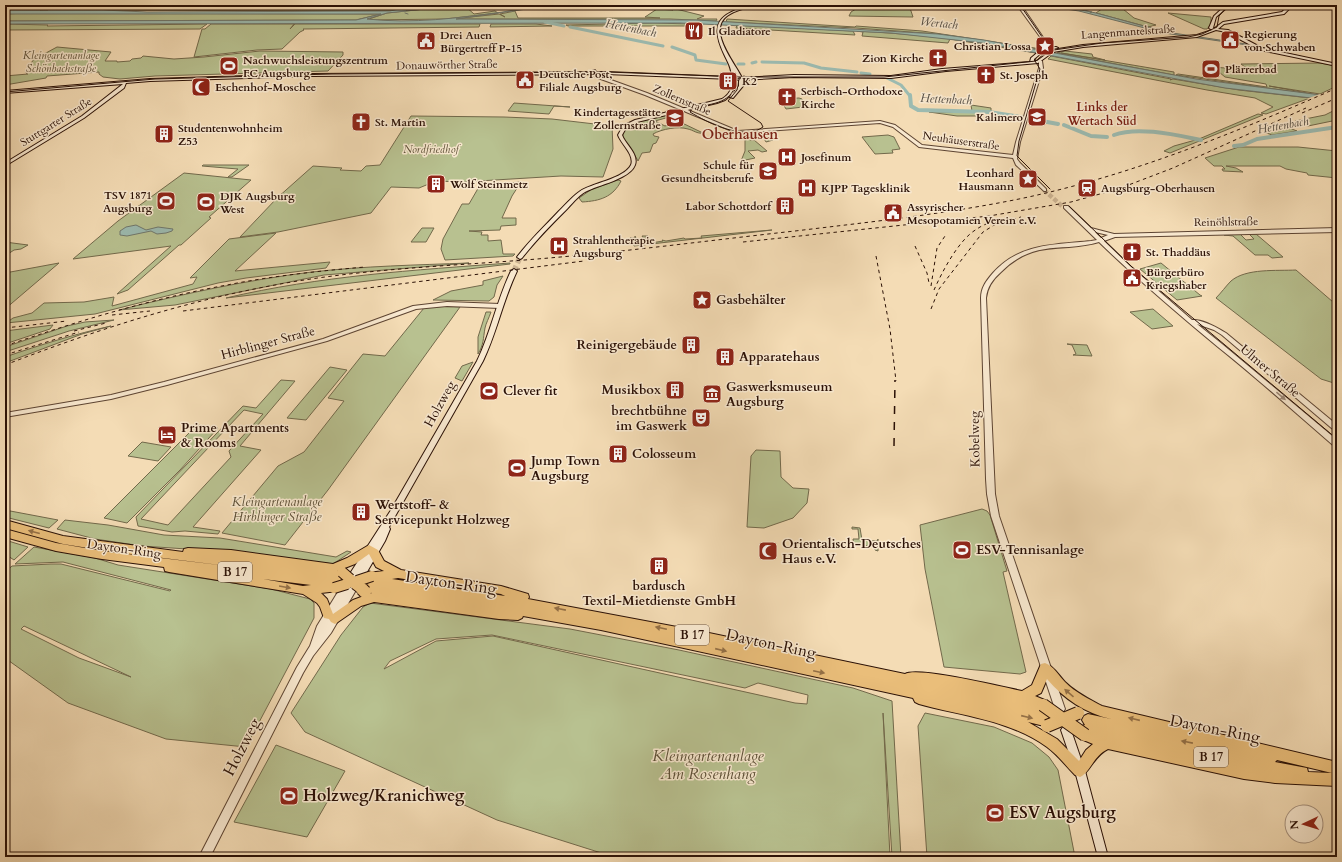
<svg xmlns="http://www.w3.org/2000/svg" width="1342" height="862" font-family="Cardo,serif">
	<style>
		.green { fill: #b8c190; stroke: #72694b; fill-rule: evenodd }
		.water { fill: #9cbbb1; stroke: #6f776d }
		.pier { fill: #f4dcb5 }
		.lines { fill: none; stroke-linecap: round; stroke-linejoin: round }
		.shore { stroke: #64665c; stroke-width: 1 }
		.stream { stroke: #6f776d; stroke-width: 1 }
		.canal-far1 { stroke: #9cbbb1; stroke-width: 3 }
		.canal { stroke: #9cbbb1; stroke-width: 4 }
		.tertiary-tunnel { stroke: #ccb392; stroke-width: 4.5; stroke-dasharray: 4.5 2; stroke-linecap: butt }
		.secondary-tunnel { stroke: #ccb392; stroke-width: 5.5; stroke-dasharray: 5.5 3; stroke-linecap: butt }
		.tertiary-casing { stroke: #5d4432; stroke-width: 2 }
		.secondary-casing { stroke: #2b1106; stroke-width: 2 }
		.trunk-casing { stroke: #2b1106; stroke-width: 2 }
		.tertiary { fill: #f8e8cf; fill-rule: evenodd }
		.secondary { fill: #f8e8cf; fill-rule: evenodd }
		.trunk { fill: #eabe7a; fill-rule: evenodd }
		.tram { stroke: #2b1106; stroke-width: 1 }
		.rail-far1 { stroke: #2b1106; stroke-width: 1; stroke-dasharray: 3.5 3.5; stroke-linecap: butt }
		.rail { stroke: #2b1106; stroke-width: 1.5; stroke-dasharray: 8 8; stroke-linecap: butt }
		.trunk-bridge-far1-casing { stroke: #2b1106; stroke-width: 12; stroke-linecap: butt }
		.trunk-bridge-casing { stroke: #2b1106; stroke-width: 14; stroke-linecap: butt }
		.trunk-bridge-far1 { stroke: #eabe7a; stroke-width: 10 }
		.trunk-bridge { stroke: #eabe7a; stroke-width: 12 }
		.oneway { fill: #9c8775 }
		.oneway2 { fill: #947046 }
		.labels { text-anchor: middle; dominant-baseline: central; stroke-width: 3; stroke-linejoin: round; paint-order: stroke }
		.far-poi-label { font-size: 11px; font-weight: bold; fill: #2b1106; stroke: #f8e8cf; text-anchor: start }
		.far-street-label { font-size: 11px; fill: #2b1106; stroke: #f8e8cf }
		.far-park-label { font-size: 11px; font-style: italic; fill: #5c4f36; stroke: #f8e8cf }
		.far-water-label { font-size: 12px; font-style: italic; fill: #534c42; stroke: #f8e8cf }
		.far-neighbourhood-label { font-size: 12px; font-weight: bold; fill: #7a1f14; stroke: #f8e8cf }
		.shield { fill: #f8e8cf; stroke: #685242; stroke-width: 1 }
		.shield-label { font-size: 12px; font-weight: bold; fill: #2b1106 }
		.poi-label { font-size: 13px; font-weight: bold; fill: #2b1106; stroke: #f8e8cf; text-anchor: start }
		.street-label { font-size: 13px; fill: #2b1106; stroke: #f8e8cf }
		.park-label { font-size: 13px; font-style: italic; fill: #5c4f36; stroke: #f8e8cf }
		.far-district-label { font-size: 14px; font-weight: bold; fill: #7a1f14; stroke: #f8e8cf }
		.near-street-label { font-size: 16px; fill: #2b1106; stroke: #f8e8cf }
		.near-park-label { font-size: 16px; font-style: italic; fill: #5c4f36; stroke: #f8e8cf }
		.near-poi-label { font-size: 16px; font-weight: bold; fill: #2b1106; stroke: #f8e8cf; text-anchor: start }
	</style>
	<rect width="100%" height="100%" fill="#f4dcb5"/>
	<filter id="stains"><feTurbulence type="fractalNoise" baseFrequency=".005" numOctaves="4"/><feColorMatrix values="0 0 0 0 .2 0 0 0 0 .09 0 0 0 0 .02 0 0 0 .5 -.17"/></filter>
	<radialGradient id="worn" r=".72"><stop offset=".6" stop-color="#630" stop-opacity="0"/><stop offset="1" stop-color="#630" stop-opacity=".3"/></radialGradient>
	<path class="green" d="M 77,5 L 418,5 L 390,11 L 34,10 Z
		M 463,5 L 470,5 L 465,6 L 474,14 L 495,11 L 498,13 L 445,19 L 366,20 L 387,13 Z
		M 862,5 L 887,5 L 910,8 L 913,17 L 849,16 L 851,12 Z
		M 668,7 L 704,16 L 697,19 L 717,19 L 716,21 L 670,19 L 452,19 L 499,14 L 505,17 L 500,14 L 515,11 L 518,18 L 660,18 L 645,17 L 657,9 L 673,10 Z
		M 1103,8 L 1123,9 L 1134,18 L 1156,25 L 1148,27 L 1158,30 L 1154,31 L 1144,29 L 1148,27 L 1096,13 Z
		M 27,13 L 381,14 L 356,20 L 5,21 L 5,14 Z
		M 1168,13 L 1211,17 L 1211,24 L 1207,29 L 1204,29 Z
		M 727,19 L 855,27 L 856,26 L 922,31 L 1040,49 L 938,34 L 856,28 L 726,22 Z
		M 653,23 L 692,24 L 692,26 L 568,26 L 566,25 Z
		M 5,24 L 48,25 L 47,26 L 207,24 L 200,29 L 5,30 Z
		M 211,24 L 294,24 L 290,29 L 295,24 L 480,24 L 479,27 L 303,29 L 304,30 L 300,32 L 282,49 L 257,50 L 194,57 L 202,29 L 205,29 Z
		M 491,24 L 536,24 L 552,26 L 490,27 Z
		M 737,25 L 853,31 L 855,35 L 736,28 Z
		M 857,31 C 918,34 977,41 1036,53 L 950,39 L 948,43 L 862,36 L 863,32 Z
		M 57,47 L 111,52 L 105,61 L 117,61 L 117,62 L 130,61 L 132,59 L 141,58 L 143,56 L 174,59 L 204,57 L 260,51 L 343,52 L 343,55 L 328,71 L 155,76 L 120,79 L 103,77 L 99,74 L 99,72 L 47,76 L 46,78 L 5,85 L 5,76 L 28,74 L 26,73 L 33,60 Z
		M 1065,51 L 1092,54 L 1093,57 L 1105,60 L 1061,53 L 1174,72 L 1174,75 L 1057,53 Z
		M 1051,56 L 1171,79 L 1170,80 L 1173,79 L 1239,90 L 1310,98 L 1266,114 L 1261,113 L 1273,107 L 1255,98 L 1207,90 L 1048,59 Z
		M 1320,63 L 1337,66 L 1337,86 L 1320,94 L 1269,86 L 1318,95 L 1317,95 L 1176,75 L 1178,74 L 1267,87 L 1266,84 L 1225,77 L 1213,67 L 1249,70 L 1241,64 Z
		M 799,98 L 802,99 L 803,107 L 786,109 L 780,99 Z
		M 514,103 L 570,107 L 554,106 L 549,114 L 508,111 Z
		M 971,105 L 991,108 L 991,111 L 983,112 L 982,116 L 957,116 L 929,112 L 970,112 L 972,111 Z
		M 1337,109 L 1337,120 L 1308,126 L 1295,121 L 1325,115 Z
		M 668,114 L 673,116 L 655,121 L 665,126 L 678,121 L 703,133 C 697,134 693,130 688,129 C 678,126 662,129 653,134 L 654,136 L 659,137 L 656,143 L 653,144 L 650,152 L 642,153 L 638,161 C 634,152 625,145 623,136 C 620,121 658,117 668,114 Z
		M 1258,114 L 1263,115 L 1170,153 L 1164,151 L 1174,146 L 1199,139 Z
		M 411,116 L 504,117 L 552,119 L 612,126 L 613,149 L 603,177 L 561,176 L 462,182 L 436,181 L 419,188 L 391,187 L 371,213 L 278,232 L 240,237 L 277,198 L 313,166 L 342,168 L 340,170 L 361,171 L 366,166 L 380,165 Z
		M 1284,126 L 1297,131 L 1272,135 L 1264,132 Z
		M 749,134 L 763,134 L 773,140 L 766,142 L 762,135 L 752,136 L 750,140 L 754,140 L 767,151 L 762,152 L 758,150 L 748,151 L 755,158 L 741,161 L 745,151 L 745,135 Z
		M 888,135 L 894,137 L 900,149 L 892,150 L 893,153 L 875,154 L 862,137 Z
		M 1239,147 L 1298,147 L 1337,151 L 1337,178 L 1308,175 L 1307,173 L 1286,169 L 1280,166 L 1226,166 L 1236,168 L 1243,172 L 1223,171 L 1222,169 L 1225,169 L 1222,166 L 1214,166 L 1205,158 Z
		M 203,165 L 249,165 L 232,177 L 228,177 L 238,169 L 202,166 Z
		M 184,173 L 251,180 L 209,217 L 211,218 L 181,245 L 179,245 L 128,290 L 117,294 L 171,246 L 73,259 L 118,221 Z
		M 618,180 L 621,181 C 613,197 600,201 582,202 L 579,198 L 592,189 Z
		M 521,182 L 512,196 L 502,218 L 516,218 L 516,225 L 501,226 L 500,230 L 469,231 L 482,232 L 481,235 L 488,235 L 488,241 L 501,240 L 503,254 L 515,254 L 513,256 L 445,260 L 441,249 L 443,239 L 462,204 L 469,204 L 480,185 Z
		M 422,228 L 434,228 L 426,242 L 411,242 Z
		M 772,230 L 634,246 L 630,238 L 635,238 L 635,236 L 636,238 L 634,239 L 637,245 L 647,244 L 642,236 L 648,236 L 645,237 L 647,241 L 651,243 L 663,241 L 662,240 L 666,241 L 684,238 L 685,239 L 702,238 L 701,236 Z
		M 276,233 L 235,271 L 330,262 L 326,268 L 246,278 L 218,283 L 95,314 L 6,323 L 13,318 L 32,313 L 44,303 L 84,302 L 114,297 L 112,306 L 193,284 L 197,277 L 190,278 L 229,239 Z
		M 1243,234 L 1241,235 L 1246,240 L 1254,239 L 1249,234 L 1256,234 L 1283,257 L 1272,258 L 1268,255 L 1255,255 L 1233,236 L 1224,235 Z
		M 5,242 L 28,245 L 21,249 L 14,250 L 5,256 Z
		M 59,263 L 5,309 L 5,273 Z
		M 469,263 L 324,275 L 175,305 L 119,310 C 183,294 247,280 312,272 C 364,266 417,265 469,263 Z
		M 510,263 L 510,264 L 226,298 C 320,276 414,270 510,263 Z
		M 1161,263 L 1200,295 L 1202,296 L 1177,300 L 1140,269 Z
		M 1296,270 L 1333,302 L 1337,302 L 1337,384 L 1321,379 L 1216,298 C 1221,293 1226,286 1231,281 C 1246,268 1277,271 1296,270 Z
		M 503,276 L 497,285 L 494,297 L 489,301 L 433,300 L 451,291 L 483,285 L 483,281 Z
		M 434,306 L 460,307 L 328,490 L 285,545 L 222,533 L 278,466 L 304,452 L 344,401 L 328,398 L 363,354 L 385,356 L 424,308 Z
		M 1153,309 L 1173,326 L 1152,329 L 1130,312 Z
		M 486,312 L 491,312 C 489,318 486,323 485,328 C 483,339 484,344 478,354 L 478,337 Z
		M 114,320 L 69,331 L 5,352 L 5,347 L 67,326 L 85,322 Z
		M 53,325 L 50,329 L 5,344 L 5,331 Z
		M 111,326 L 82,334 L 5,363 L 5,357 C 40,345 75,334 111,326 Z
		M 1067,344 L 1087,345 L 1092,356 L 1073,355 L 1076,354 L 1072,345 Z
		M 473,362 L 462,381 L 455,378 L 462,366 Z
		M 330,367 L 347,370 L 306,420 L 287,418 Z
		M 281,380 L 295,381 L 240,446 L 261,450 L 193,527 L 220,531 L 218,534 L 185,531 L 172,532 L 138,526 L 136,517 L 243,406 L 256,408 ZM 244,410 L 263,414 L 229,451 L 231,457 L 168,525 L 141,519 Z
		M 197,425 L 218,428 L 180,470 L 127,523 L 104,518 Z
		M 142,442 L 171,447 L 158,461 L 128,456 Z
		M 756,450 L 780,451 L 781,477 L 793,488 L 809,489 L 807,503 L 793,518 L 764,528 L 747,527 L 751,456 Z
		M 982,509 L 987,511 L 990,515 L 1007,571 L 1003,572 L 1026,672 L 1020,674 L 944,667 L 925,569 L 920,525 Z
		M 5,510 L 58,520 L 49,528 L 5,517 Z
		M 65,520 L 108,525 L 164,535 L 220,538 L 336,557 L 347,551 L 351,552 L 333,564 L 247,553 L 142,546 L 95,539 L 57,529 Z
		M 852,527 L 860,528 L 862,540 L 877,541 L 878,539 L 878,551 L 875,550 L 874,547 L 855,544 L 854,548 L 853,539 L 859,539 L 858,529 L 852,529 Z
		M 5,540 L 28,547 L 14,560 L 5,554 Z
		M 34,547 L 95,558 L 118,565 L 271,589 L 310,599 L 314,603 L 314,618 L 246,747 L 166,739 L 68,703 L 5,658 L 5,572 L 12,566 L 51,564 L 61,564 L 170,591 L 171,590 L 63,562 L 15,564 ZM 24,626 L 131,677 L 79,658 L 21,629 Z
		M 370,603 L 570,629 L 679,650 L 853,688 L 892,701 L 901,857 L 892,857 L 883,713 L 890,857 L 614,857 L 497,820 L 305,732 L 291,713 L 341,635 L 363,607 ZM 492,635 L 745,688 L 758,683 L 808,695 L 807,704 L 795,703 L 493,636 L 436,641 L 384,669 L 390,661 L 436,639 Z
		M 925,713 L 994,727 L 1032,743 L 1049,757 L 1058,770 L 1075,857 L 927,857 L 918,726 Z
		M 276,745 L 345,771 L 307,837 L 234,822 Z"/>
	<path class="water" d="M 23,5 L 77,5 L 40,10 L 103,10 L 147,12 L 390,11 L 418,5 L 426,5 L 406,10 L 448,5 L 463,5 L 387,13 L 367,19 C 412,24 459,18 503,12 C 520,9 537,5 555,5 L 456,19 L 696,20 L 938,34 L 984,40 L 1196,79 L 1337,97 L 1337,101 L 1225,88 L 983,43 L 891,33 L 680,23 L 5,24 L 5,21 L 356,20 L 381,14 L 5,14 L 5,7 Z
		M 1039,5 L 1061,6 L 1096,13 L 1166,32 L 1253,45 L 1337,65 L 1254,46 L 1164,33 L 1079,11 Z
		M 136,225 L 146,230 L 158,227 L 173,229 L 172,231 L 166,233 L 157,234 L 151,231 L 127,236 L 120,235 L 120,231 L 126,227 Z"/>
	<path class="pier" d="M 1320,94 L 1337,95 L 1337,103 L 1306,99 Z"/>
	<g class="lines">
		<path class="shore" d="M 5,10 L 48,10 L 52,5"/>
		<path class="stream" d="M 1065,7 L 1072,7 L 1092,12 L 1090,13
			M 405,13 L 408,14"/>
		<path class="canal-far1" d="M 545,22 L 564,26
			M 570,27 L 663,46
			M 672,47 L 695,55 L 696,60 L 726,64
			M 762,62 L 804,63 L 821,68 L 857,72
			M 752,63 L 756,62
			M 738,64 L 744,64
			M 861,73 L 870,74
			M 887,78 L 901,85 L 910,96"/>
		<path class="canal" d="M 910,95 L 911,106 L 918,110 L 989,112 L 1021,117
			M 1031,119 L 1058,124
			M 1064,125 L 1091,136 L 1107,137
			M 1114,135 C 1138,126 1176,135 1201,140
			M 1234,146 L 1243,145 L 1257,139 L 1337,127"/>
		<path class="tertiary-tunnel" d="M 1044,190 L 1063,207"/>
		<path class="secondary-tunnel" d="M 514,271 L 520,257"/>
		<defs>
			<path id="tertiary" d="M 1017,5 L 1021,5 L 1053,52 L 1051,52 Z
				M 1039,60 L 1042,61 L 1043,68 L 1020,142 L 1017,159 L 1020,163 L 1046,189 L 1046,191 L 1044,191 L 1016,165 L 1013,158 L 919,147 L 893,127 L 880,123 L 737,133 L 645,95 L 598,78 L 594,76 L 592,71 L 595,70 L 597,74 L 600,76 L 647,93 L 738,131 L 880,121 L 895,125 L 922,145 L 1013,155 L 1016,142 L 1039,68 Z
				M 1064,206 L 1068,206 L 1091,228 L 1114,234 L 1337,228 L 1337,232 L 1115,237 L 1104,241 L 1130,266 L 1192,320 C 1202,319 1218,328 1226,333 L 1337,425 L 1337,431 L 1335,431 L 1222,335 L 1214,330 L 1197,324 L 1222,344 L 1337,440 L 1337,446 L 1334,446 C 1296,413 1258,379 1218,347 C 1177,313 1137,279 1099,242 C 1089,245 1079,246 1069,247 C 1041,248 1022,251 1001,272 C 993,279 987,287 986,298 L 995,494 L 999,516 L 1065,709 L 1063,712 L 1060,713 L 1057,712 L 1055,709 L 991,516 L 987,494 L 986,479 L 981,298 C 981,288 986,281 993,273 C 1020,243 1053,245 1091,241 L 1097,240 L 1064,208 ZM 1095,232 L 1108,235 L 1101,238 Z
				M 447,302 L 500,304 L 503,306 L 500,308 L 447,306 L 416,309 L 327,341 L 167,385 L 111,399 L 5,417 L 5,413 L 111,395 L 164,382 L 323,339 L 413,306 Z
				M 344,586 L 347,587 L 348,589 L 352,587 L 355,588 L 356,590 L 331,633 L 313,656 L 303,673 L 210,857 L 199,857 L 297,667 L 310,646 L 317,626 L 341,587 Z"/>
			<path id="secondary" d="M 749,5 L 754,5 C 745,9 735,10 727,16 C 707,31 735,63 742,78 L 794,75 L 891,76 L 942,69 L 1030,62 L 1031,58 L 1043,48 L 1056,47 L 1058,48 L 1045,50 L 1034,59 L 1034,61 L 1037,61 L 1052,50 L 1083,45 L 1197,35 L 1212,30 L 1209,28 L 1214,16 L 1226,5 L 1230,5 L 1216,17 L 1213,28 L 1215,28 L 1223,22 L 1282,12 L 1285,9 L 1281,5 L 1285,5 L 1289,9 L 1284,14 L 1224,24 L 1218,29 L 1228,30 L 1262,48 L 1337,64 L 1337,66 L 1260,50 L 1226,32 L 1216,30 L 1197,37 L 1083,47 L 1053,52 L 1038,63 L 946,71 L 891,78 L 794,77 L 742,80 L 743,86 L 733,98 L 730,97 L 732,94 L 725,100 L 717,103 L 637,122 L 626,128 L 622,135 C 625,144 639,154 635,165 C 630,179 598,185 585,192 C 578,196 571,205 565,211 C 550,226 535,241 522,258 L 520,259 L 517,257 C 530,240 545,226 559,211 C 565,205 572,197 579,192 C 591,183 624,179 631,165 C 635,155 621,144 618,135 L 623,126 L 635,120 L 722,99 C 730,94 732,89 732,79 L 606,74 L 311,76 L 150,81 L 126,83 L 124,88 L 84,118 L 5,166 L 5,163 L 82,116 L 123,84 L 5,93 L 5,91 L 150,79 L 311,74 L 606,72 L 732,77 C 731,66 728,63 724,54 C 709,22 720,15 749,5 ZM 735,72 L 738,77 L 736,77 ZM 736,80 L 739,80 L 739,86 L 733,93 L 735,88 Z
				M 514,269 L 517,271 C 503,300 497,332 483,361 L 389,527 L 390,529 L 385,541 L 364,577 L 361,578 L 357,576 L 354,577 L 351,576 L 350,574 L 351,572 L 391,510 L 477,361 C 491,332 497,300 511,271 Z
				M 1066,725 L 1069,727 L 1071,730 L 1085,771 L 1108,857 L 1098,857 L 1075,771 L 1061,730 L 1063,727 Z"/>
			<path id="trunk" d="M 5,520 L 63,536 L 183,552 L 184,549 L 188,548 L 231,550 L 333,564 L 347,558 L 369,545 L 378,550 L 384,561 L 401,570 L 501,586 L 528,594 L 529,597 L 528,599 L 709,633 L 905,674 C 917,666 1003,687 1022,691 L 1032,685 L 1041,664 L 1045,663 C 1054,666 1059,676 1065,682 C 1076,693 1089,699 1102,706 L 1337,762 L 1337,786 L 1275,783 L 1244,779 L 1108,749 C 1093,756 1090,773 1080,777 L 1075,775 C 1066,766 1058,755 1047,747 C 1010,720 962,716 919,704 L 915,702 L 913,698 L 601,630 L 523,616 L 522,618 L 518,620 L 499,619 L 374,602 L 361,606 L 335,624 L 331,622 L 329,619 L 324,618 L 320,607 L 317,603 L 303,594 L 169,572 L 165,571 L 164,567 L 102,559 L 56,551 L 5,537 L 5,529 L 56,543 L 102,551 L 236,567 L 107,551 L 63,544 L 5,528 ZM 369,554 L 376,567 L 384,571 L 368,573 L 365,580 L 366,583 L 369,584 L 362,585 L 361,588 L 362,591 L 372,593 L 353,600 L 333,614 L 327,599 L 321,593 L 338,591 L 343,584 L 340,580 L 344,579 L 345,576 L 344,573 L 337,571 L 355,564 ZM 398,578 L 501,594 L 505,596 L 392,579 ZM 263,579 L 311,585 L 303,586 ZM 1047,679 C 1064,699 1085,713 1111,719 L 1088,714 L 1084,716 L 1082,720 L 1085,725 L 1082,726 L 1079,735 L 1081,739 L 1093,744 L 1086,750 L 1079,761 L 1057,739 L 1028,722 L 1048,727 L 1052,725 L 1054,721 L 1052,717 L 1047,715 L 1049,714 L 1051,710 L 1047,701 L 1035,696 L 1041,693 ZM 1277,760 L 1332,773 L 1308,772 L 1307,768 L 1275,762 Z"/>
		</defs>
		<use href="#tertiary" class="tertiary-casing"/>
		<use href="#secondary" class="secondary-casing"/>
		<use href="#trunk" class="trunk-casing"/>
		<use href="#tertiary" class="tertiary"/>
		<use href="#secondary" class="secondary"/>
		<use href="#trunk" class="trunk"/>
		<path class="tram" d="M 1047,51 L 1102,43 L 1188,37 L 1202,34 L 1217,27 L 1219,16 L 1229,5
			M 1036,59 L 1035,61 L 1040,69 L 1019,141 L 1017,156 L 1050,189
			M 744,76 L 737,79 C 733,104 714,103 693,108 L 690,112 C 708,123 744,141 763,127 L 761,123 L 728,101 L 737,90 L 739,79 L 746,77
			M 5,92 L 155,79 L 332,74 L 607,72 L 740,77 L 884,77 L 1036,61 L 1048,50 L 1049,47 L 1020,5
			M 1069,206 L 1132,267 L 1337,439"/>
		<path class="rail-far1" d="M 1302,113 L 1337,98
			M 743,242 L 989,216 L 1071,202 L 1118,189 L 1173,168 L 1306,108
			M 915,246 L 927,273 L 929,283
			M 876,256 L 890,329 L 896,381
			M 931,286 L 937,248 L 945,236
			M 934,290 C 942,272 959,239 977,229 C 981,226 986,224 991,222
			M 931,309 L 939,289 L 983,232 L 996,224 L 1021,217
			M 183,311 L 584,261
			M 112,315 L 150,311
			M 5,328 L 67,321
			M 74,331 L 106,323
			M 5,346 C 78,321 151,299 227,285 C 272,276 319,271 365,267
			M 5,355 L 79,332
			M 5,365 C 93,331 182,302 275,285 C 365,268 457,266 549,258 C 631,251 713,240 795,231 C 870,222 945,214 1019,199 C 1130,176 1234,133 1337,88"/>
		<path class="rail" d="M 894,446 L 895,380"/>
		<defs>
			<path id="trunk-bridge-far1" d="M 342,572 L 350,579
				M 357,581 L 372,576
				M 355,584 L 363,590
				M 334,588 L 347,584"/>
			<path id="trunk-bridge" d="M 362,589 L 365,592
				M 1043,705 L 1085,735
				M 1047,726 L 1078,713"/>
		</defs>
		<use href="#trunk-bridge-far1" class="trunk-bridge-far1-casing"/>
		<use href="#trunk-bridge" class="trunk-bridge-casing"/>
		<use href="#trunk-bridge-far1" class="trunk-bridge-far1"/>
		<use href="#trunk-bridge" class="trunk-bridge"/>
	</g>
	<defs><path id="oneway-solid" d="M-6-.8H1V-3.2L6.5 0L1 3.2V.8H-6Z"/></defs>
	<use class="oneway" href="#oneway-solid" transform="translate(1281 396) rotate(40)"/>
	<g class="oneway2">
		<use href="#oneway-solid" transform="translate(34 532) rotate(-165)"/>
		<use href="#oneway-solid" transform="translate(285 587) rotate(10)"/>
		<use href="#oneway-solid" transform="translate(560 609) rotate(-169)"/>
		<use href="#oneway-solid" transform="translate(661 628) rotate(-168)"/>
		<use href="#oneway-solid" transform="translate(721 650) rotate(13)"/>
		<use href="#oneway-solid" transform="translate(819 672) rotate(12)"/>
		<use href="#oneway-solid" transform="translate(1069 693) rotate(-139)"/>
		<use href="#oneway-solid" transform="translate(1027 717) rotate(13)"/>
		<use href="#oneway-solid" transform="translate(1134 719) rotate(-167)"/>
		<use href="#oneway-solid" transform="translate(1187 742) rotate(-169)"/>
	</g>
	<defs>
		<symbol id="restaurant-square" viewBox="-11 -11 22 22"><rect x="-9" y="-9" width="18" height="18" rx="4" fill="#8f2418" stroke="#f8e8cf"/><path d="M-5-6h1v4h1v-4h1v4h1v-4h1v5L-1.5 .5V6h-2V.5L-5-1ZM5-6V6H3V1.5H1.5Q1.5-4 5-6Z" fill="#fff"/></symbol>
		<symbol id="civic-square" viewBox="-11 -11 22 22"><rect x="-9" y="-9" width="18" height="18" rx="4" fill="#8f2418" stroke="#f8e8cf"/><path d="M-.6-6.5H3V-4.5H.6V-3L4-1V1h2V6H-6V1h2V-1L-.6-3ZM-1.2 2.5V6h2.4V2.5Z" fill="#fff"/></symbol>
		<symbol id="sight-square" viewBox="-11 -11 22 22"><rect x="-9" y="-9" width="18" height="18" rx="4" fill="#8f2418" stroke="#f8e8cf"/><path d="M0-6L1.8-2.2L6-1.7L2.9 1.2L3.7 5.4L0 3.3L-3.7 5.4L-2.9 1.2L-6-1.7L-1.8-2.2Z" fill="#fff"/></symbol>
		<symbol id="church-square" viewBox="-11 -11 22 22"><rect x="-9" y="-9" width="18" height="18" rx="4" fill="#8f2418" stroke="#f8e8cf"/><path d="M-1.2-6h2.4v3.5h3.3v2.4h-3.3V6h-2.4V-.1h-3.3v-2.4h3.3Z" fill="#fff"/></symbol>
		<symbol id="stadium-square" viewBox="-11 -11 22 22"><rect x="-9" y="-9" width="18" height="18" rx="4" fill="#8f2418" stroke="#f8e8cf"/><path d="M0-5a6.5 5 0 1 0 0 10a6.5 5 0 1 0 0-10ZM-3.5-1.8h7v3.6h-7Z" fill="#fff"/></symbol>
		<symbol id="building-square" viewBox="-11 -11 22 22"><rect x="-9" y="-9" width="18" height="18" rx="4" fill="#8f2418" stroke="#f8e8cf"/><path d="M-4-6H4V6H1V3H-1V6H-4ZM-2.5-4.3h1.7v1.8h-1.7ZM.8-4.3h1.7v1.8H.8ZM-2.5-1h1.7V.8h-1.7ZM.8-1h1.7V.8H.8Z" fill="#fff"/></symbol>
		<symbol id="mosque-square" viewBox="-11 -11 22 22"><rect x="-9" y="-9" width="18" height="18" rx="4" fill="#8f2418" stroke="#f8e8cf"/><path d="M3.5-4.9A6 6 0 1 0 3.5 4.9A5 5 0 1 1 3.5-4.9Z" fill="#fff"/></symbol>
		<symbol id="school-square" viewBox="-11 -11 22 22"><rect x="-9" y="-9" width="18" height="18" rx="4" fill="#8f2418" stroke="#f8e8cf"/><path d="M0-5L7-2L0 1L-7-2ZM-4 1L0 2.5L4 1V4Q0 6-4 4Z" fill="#fff"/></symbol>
		<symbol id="hospital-square" viewBox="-11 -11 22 22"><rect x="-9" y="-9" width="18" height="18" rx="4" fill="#8f2418" stroke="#f8e8cf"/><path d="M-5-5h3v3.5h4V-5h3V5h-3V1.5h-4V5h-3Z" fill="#fff"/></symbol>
		<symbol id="station-square" viewBox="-11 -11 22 22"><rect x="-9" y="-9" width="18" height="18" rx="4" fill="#8f2418" stroke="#f8e8cf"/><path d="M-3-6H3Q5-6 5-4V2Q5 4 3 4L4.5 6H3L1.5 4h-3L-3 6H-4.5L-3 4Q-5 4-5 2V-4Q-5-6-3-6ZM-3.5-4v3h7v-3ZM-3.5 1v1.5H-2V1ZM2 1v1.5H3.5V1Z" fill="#fff"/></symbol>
		<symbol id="museum-square" viewBox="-11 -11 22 22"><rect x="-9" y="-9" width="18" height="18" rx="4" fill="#8f2418" stroke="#f8e8cf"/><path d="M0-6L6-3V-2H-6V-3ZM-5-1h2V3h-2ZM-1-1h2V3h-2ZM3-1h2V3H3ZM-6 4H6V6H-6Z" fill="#fff"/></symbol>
		<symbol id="theatre-square" viewBox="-11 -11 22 22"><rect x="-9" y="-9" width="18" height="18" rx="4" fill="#8f2418" stroke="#f8e8cf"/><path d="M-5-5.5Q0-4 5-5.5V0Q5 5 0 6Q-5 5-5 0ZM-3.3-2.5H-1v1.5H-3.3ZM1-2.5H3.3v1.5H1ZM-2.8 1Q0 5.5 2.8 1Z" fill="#fff"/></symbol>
		<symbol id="hotel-square" viewBox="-11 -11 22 22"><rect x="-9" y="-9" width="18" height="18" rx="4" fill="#8f2418" stroke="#f8e8cf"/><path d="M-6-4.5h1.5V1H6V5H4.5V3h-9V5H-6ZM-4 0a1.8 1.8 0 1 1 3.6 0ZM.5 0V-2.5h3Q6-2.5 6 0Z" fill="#fff"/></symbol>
	</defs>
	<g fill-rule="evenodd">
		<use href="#restaurant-square" x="683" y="20" width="22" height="22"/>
		<use href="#civic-square" x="1219" y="29" width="22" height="22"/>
		<use href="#civic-square" x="415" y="30" width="22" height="22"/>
		<use href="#sight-square" x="1034" y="35" width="22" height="22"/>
		<use href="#church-square" x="927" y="47" width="22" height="22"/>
		<use href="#stadium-square" x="218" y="55" width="22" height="22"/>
		<use href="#stadium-square" x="1200" y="58" width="22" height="22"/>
		<use href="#church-square" x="975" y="64" width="22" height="22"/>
		<use href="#civic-square" x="514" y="69" width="22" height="22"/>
		<use href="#building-square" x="717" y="70" width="22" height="22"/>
		<use href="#mosque-square" x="190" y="76" width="22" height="22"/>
		<use href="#church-square" x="776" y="86" width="22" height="22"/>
		<use href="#school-square" x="1026" y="106" width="22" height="22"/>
		<use href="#school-square" x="664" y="107" width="22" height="22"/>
		<use href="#church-square" x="350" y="111" width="22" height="22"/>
		<use href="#building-square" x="153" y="123" width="22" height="22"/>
		<use href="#hospital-square" x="776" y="146" width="22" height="22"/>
		<use href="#school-square" x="757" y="160" width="22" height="22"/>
		<use href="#sight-square" x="1017" y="168" width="22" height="22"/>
		<use href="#building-square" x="425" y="173" width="22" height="22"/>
		<use href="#hospital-square" x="796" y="177" width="22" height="22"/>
		<use href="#station-square" x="1076" y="177" width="22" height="22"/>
		<use href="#stadium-square" x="155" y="190" width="22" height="22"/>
		<use href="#stadium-square" x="195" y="191" width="22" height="22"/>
		<use href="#building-square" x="774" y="195" width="22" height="22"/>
		<use href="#civic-square" x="882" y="202" width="22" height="22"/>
		<use href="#hospital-square" x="548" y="235" width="22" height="22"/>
		<use href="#church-square" x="1121" y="241" width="22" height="22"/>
		<use href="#civic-square" x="1121" y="267" width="22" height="22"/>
		<use href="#sight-square" x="691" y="289" width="22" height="22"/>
		<use href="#building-square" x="680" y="334" width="22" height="22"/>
		<use href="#building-square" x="714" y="346" width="22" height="22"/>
		<use href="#building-square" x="664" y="379" width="22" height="22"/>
		<use href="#stadium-square" x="478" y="380" width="22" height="22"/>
		<use href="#museum-square" x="701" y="383" width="22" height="22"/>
		<use href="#theatre-square" x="690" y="407" width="22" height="22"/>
		<use href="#hotel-square" x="156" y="424" width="22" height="22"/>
		<use href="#building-square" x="607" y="443" width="22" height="22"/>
		<use href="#stadium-square" x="506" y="457" width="22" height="22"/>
		<use href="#building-square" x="350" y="501" width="22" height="22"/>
		<use href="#stadium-square" x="951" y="539" width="22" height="22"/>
		<use href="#mosque-square" x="757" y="540" width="22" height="22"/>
		<use href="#building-square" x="648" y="555" width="22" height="22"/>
		<use href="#stadium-square" x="278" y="785" width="22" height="22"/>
		<use href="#stadium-square" x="984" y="802" width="22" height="22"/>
	</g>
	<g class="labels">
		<g class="far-poi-label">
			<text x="708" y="31">Il Gladiatore</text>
			<text x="1244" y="34">Regierung<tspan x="1244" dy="13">von Schwaben</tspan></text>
			<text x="440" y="35">Drei Auen<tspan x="440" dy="13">Bürgertreff P-15</tspan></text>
			<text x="1031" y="46" text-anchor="end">Christian Lossa</text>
			<text x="924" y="58" text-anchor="end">Zion Kirche</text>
			<text x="243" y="60">Nachwuchsleistungszentrum<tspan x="243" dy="13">FC Augsburg</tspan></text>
			<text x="1225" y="69">Plärrerbad</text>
			<text x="539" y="74">Deutsche Post,<tspan x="539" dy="13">Filiale Augsburg</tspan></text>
			<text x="1000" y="75">St. Joseph</text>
			<text x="742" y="81">K2</text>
			<text x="215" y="87">Eschenhof-Moschee</text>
			<text x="801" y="91">Serbisch-Orthodoxe<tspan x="801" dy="13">Kirche</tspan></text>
			<text x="661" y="112" text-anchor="end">Kindertagesstätte<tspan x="661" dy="13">Zollernstraße</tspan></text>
			<text x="1023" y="117" text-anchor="end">Kalimero</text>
			<text x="375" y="122">St. Martin</text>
			<text x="178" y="128">Studentenwohnheim<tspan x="178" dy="13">Z53</tspan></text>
			<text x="801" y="157">Josefinum</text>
			<text x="754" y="165" text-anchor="end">Schule für<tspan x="754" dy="13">Gesundheitsberufe</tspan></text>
			<text x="1014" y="173" text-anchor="end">Leonhard<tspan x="1014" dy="13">Hausmann</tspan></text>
			<text x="450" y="184">Wolf Steinmetz</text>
			<text x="821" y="188">KJPP Tagesklinik</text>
			<text x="1101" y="188">Augsburg-Oberhausen</text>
			<text x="152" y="195" text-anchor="end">TSV 1871<tspan x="152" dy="13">Augsburg</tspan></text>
			<text x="220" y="196">DJK Augsburg<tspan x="220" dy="13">West</tspan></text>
			<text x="771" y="206" text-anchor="end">Labor Schottdorf</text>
			<text x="907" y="207">Assyrischer<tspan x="907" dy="13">Mesopotamien Verein e.V.</tspan></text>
			<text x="573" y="240">Strahlentherapie<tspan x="573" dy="13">Augsburg</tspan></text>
			<text x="1146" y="252">St. Thaddäus</text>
			<text x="1146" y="272">Bürgerbüro<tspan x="1146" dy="13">Kriegshaber</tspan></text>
		</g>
		<g class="far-street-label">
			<text transform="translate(1128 32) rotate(-4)">Langenmantelstraße</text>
			<text transform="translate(447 65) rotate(-1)">Donauwörther Straße</text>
			<text transform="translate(682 100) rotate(23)">Zollernstraße</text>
			<text transform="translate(56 122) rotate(-32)">Stuttgarter Straße</text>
			<text transform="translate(961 141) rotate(8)">Neuhäuserstraße</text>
			<text transform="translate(1226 222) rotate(-1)">Reinöhlstraße</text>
		</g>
		<g class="far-park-label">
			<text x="61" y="55">Kleingartenanlage<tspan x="61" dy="13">Schönbachstraße</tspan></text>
			<text x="431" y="149">Nordfriedhof</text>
		</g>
		<g class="far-water-label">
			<text transform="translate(939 23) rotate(6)">Wertach</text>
			<text transform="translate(631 28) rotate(11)">Hettenbach</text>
			<text transform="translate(946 99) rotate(3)">Hettenbach</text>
			<text transform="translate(1283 125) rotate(-10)">Hettenbach</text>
		</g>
		<g class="far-neighbourhood-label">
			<text x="1102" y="107">Links der<tspan x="1102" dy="14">Wertach Süd</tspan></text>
		</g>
		<g class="shield">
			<rect x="218" y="562" width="34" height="20" rx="3"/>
			<rect x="675" y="625" width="34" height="20" rx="3"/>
			<rect x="1194" y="747" width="34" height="20" rx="3"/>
		</g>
		<g class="shield-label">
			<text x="235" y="572">B 17</text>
			<text x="692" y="635">B 17</text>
			<text x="1211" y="757">B 17</text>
		</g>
		<g class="poi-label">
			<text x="716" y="300">Gasbehälter</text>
			<text x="677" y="345" text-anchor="end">Reinigergebäude</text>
			<text x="739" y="357">Apparatehaus</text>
			<text x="726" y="387">Gaswerksmuseum<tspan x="726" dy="15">Augsburg</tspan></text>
			<text x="661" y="390" text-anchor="end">Musikbox</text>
			<text x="503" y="391">Clever fit</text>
			<text x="687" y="411" text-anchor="end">brechtbühne<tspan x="687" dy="15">im Gaswerk</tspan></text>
			<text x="181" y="428">Prime Apartments<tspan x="181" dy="15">&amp; Rooms</tspan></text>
			<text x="632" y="454">Colosseum</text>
			<text x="531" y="461">Jump Town<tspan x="531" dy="15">Augsburg</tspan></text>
			<text x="375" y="505">Wertstoff- &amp;<tspan x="375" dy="15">Servicepunkt Holzweg</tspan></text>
			<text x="782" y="544">Orientalisch-Deutsches<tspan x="782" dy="15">Haus e.V.</tspan></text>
			<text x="976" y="550">ESV-Tennisanlage</text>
			<text x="659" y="586" text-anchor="middle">bardusch<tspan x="659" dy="15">Textil-Mietdienste GmbH</tspan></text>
		</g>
		<g class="street-label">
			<text transform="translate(268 343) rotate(-15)">Hirblinger Straße</text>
			<text transform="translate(1270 371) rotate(40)">Ulmer Straße</text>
			<text transform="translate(440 404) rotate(-61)">Holzweg</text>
			<text transform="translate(975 439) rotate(-91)">Kobelweg</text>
			<text transform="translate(124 549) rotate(8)">Dayton-Ring</text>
		</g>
		<g class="park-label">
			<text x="277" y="502">Kleingartenanlage<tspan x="277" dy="15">Hirblinger Straße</tspan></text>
		</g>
		<g class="far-district-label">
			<text x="740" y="134">Oberhausen</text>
		</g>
		<g class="near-street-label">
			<text transform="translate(451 583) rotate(8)">Dayton-Ring</text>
			<text transform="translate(771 644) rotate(12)">Dayton-Ring</text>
			<text transform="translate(1215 729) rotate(11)">Dayton-Ring</text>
			<text transform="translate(242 747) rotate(-63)">Holzweg</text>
		</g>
		<g class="near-park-label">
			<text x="708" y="756">Kleingartenanlage<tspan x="708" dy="18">Am Rosenhang</tspan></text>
		</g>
		<g class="near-poi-label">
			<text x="303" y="796">Holzweg/Kranichweg</text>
			<text x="1009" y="813">ESV Augsburg</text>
		</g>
	</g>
	<rect width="1342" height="862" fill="none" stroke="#f4dcb5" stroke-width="20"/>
	<rect x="6" y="6" width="1330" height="850" fill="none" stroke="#2b1106" stroke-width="2"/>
	<rect x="10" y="10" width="1322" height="842" fill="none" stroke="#2b1106"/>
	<g transform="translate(1304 824) rotate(266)"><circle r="19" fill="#f8e8cf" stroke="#a6927f"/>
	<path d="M0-3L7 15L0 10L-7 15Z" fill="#8f2418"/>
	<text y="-6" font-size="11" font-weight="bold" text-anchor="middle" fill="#2b1106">N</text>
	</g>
	<rect width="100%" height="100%" filter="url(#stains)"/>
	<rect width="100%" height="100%" fill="url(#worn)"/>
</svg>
